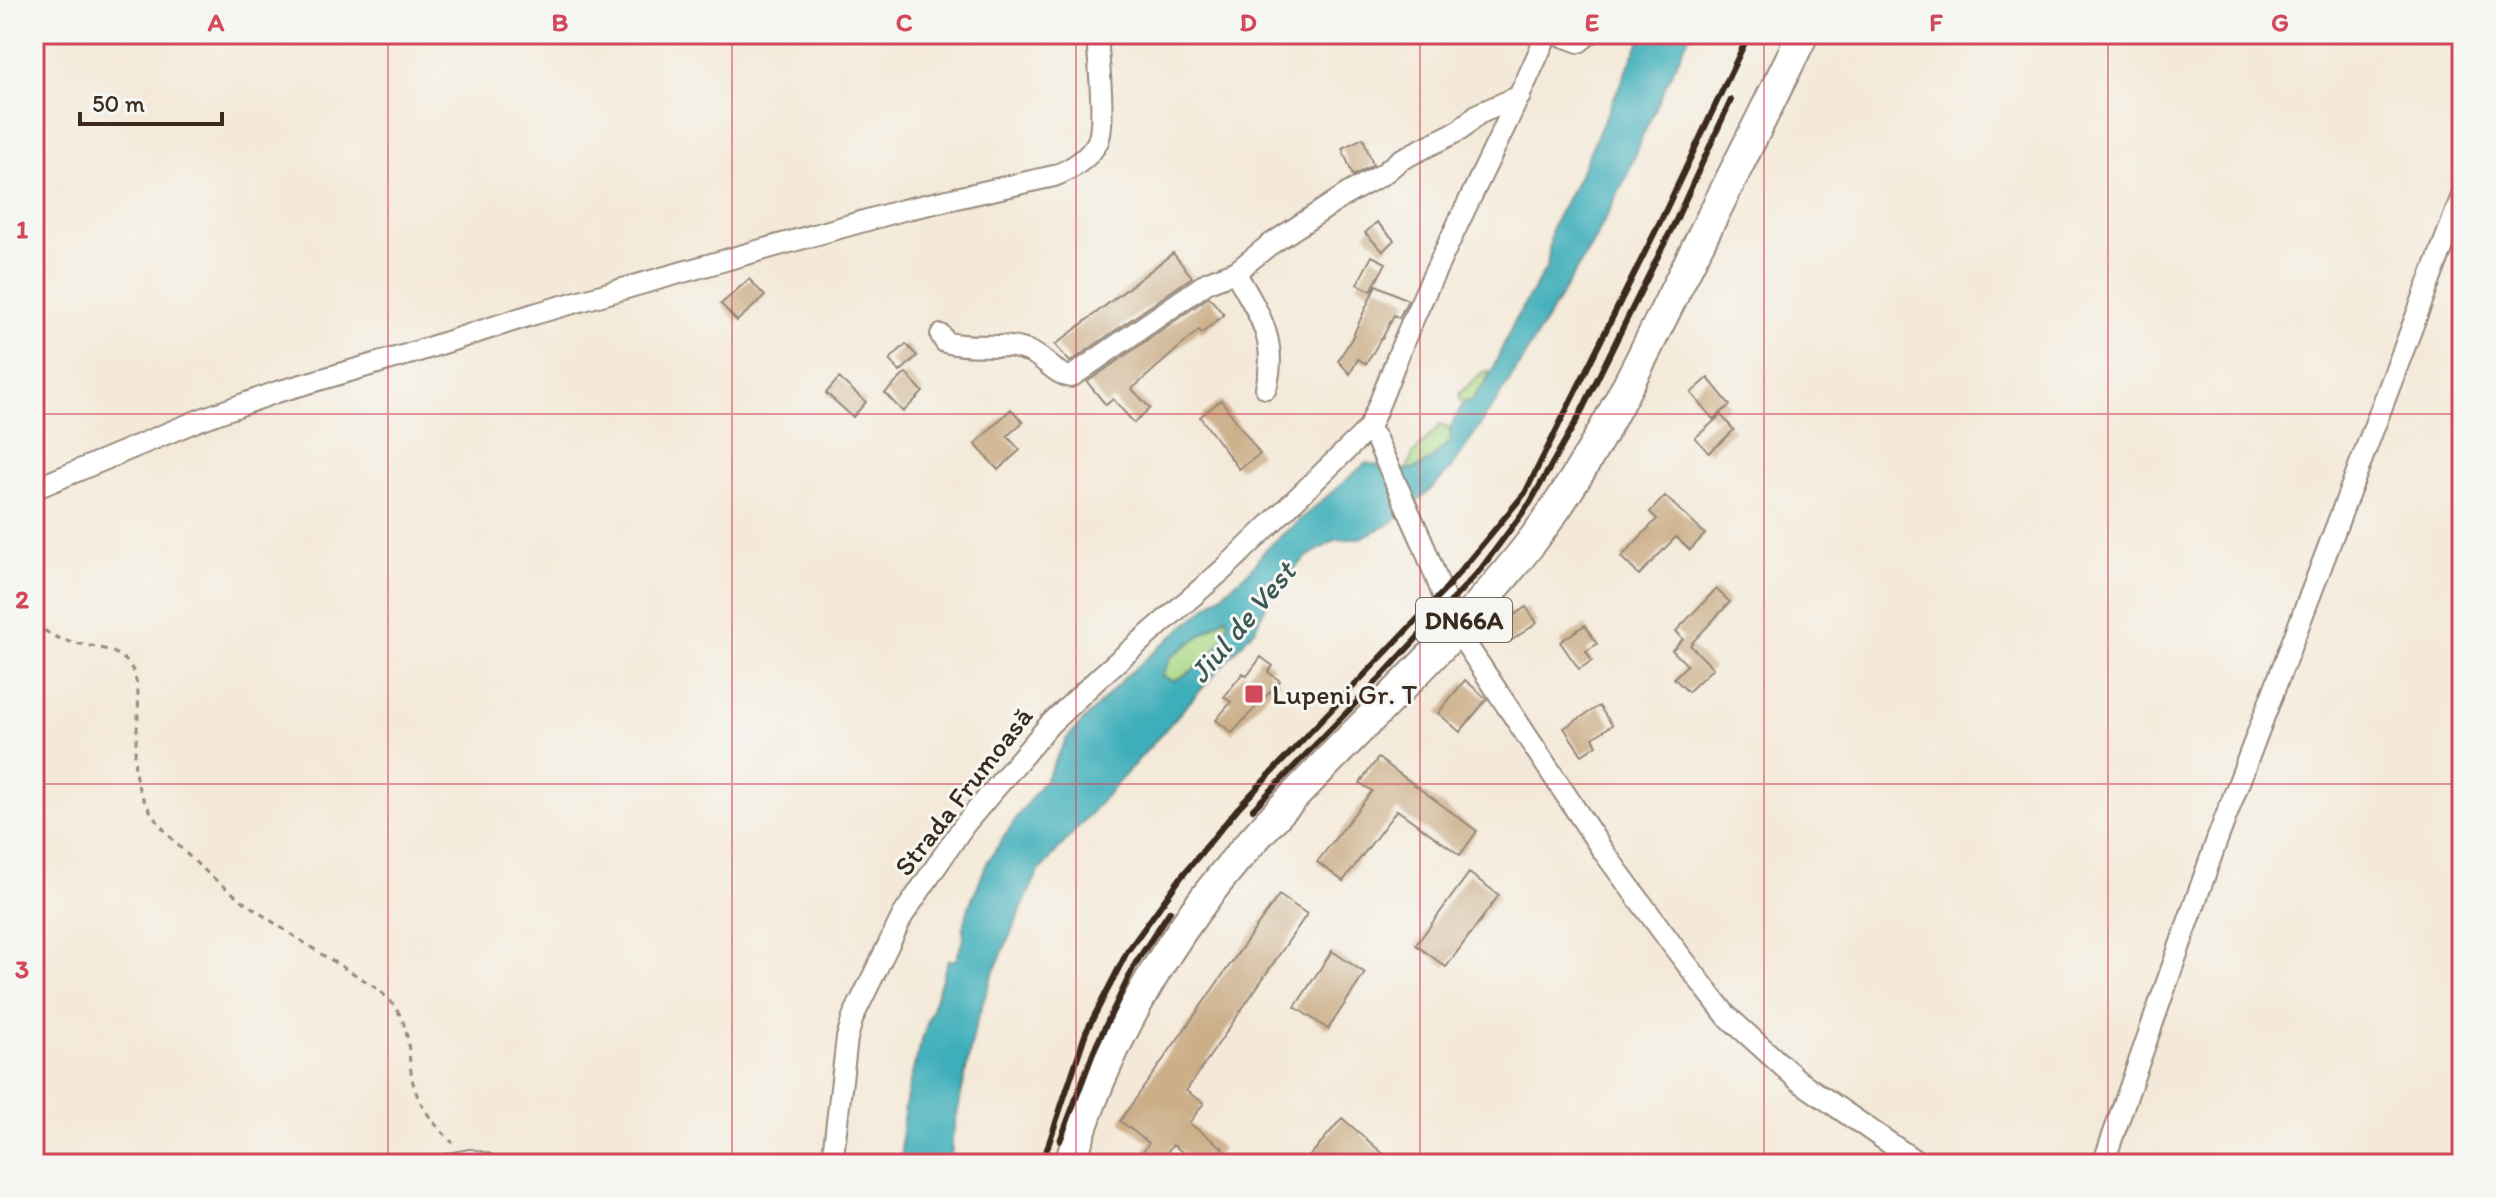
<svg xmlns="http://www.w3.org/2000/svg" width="2496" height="1198" font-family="Itim,sans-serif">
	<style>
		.green { fill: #aad986; stroke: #728252; stroke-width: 2 }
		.water { fill: #3eaeba; stroke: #3c6c6c; stroke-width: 2; fill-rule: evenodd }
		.building { fill: #ccaf89 }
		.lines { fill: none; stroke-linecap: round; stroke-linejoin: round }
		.street-casing { stroke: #988a7b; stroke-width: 24 }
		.primary-casing { stroke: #988a7b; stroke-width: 34 }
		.path { stroke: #988a7b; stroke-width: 3; stroke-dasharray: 6 6; stroke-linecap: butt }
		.street { stroke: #fff; stroke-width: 20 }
		.primary { stroke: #fff; stroke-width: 30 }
		.rail { stroke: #3b2a1e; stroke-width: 6 }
		.grid { fill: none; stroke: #d1495b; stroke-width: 2; stroke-opacity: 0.55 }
		.poi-dot { fill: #d1495b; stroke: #f6f6f2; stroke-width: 3 }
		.labels { text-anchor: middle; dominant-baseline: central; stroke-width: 6; stroke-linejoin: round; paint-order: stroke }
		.shield { fill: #f6f6f2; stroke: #73675e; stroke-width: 2 }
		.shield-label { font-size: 26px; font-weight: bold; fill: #3b2a1e }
		.poi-label { font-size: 28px; fill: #3b2a1e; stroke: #f6f6f2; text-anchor: start }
		.street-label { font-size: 28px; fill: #3b2a1e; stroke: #f6f6f2 }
		.water-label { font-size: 30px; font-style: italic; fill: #3c5855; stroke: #f6f6f2 }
		.neatline { fill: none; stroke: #d1495b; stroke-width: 3 }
		.grid-label { font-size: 26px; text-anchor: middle; font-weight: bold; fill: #d1495b }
	</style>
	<rect width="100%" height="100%" fill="#f6f6f2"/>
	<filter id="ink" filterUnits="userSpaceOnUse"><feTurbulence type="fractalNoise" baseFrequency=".0125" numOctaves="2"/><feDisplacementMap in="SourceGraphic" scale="16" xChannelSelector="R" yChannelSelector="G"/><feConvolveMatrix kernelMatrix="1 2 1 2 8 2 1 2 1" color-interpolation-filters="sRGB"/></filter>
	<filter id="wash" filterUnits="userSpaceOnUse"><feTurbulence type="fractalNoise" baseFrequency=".006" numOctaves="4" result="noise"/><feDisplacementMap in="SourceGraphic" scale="32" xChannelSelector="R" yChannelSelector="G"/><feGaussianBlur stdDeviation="1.8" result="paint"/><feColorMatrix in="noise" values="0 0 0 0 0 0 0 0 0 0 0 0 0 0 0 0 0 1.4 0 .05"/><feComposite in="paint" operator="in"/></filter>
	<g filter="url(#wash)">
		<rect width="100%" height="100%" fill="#f4e9d8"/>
		<path class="green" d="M 1484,371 L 1490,371 C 1486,383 1479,392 1471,402 L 1460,401 L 1459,394 Z
			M 1441,424 L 1450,428 L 1452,439 L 1426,464 L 1406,472 L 1413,454 Z
			M 1228,616 C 1230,645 1198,670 1173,681 L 1162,676 L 1171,657 Z"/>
		<path class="water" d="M 1643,34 L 1690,34 L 1645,130 L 1626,178 L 1595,239 L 1507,385 L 1450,470 L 1428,492 L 1390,524 L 1360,538 L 1336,540 L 1308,556 L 1275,587 L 1255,629 L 1038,872 L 991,978 L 975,1027 L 952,1138 L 951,1164 L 903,1164 C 893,1108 931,1016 948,960 L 956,960 L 964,937 L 963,929 L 969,907 L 987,863 L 1017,817 L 1048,775 L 1067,738 L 1126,676 L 1248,572 L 1267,548 L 1366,463 C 1413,474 1417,475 1451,440 L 1450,428 L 1464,402 L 1471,401 L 1487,381 L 1516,318 L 1547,267 L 1552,227 L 1576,182 ZM 1227,616 C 1232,644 1197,670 1173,681 L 1162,676 L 1171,657 Z"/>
		<g id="blocks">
			<path class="building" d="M 1363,138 L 1373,165 L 1353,176 L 1342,148 Z
				M 1377,222 L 1394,240 L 1383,251 L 1365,233 Z
				M 1173,253 L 1192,277 L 1070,362 L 1055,345 Z
				M 1372,256 L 1386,263 L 1371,291 L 1357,284 Z
				M 749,279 L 765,296 L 737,321 L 721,304 Z
				M 1376,285 L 1408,300 L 1399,318 L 1394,315 L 1382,339 L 1381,339 L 1366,364 L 1358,359 L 1350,374 L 1338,361 L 1352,338 Z
				M 1209,297 L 1224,315 L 1202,333 L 1199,330 L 1132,389 L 1150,408 L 1134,423 L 1113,399 L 1106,405 L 1087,382 Z
				M 906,344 L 917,356 L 900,372 L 889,360 Z
				M 906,373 L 923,392 L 903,412 L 885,393 Z
				M 839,378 L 866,402 L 853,417 L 826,393 Z
				M 1708,378 L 1730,405 L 1713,419 L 1691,393 Z
				M 1221,400 L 1260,454 L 1239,469 L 1200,417 Z
				M 1011,409 L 1023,422 L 1007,436 L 1020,450 L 998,470 L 975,444 Z
				M 1721,415 L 1734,430 L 1709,453 L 1695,438 Z
				M 1665,496 L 1705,534 L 1690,550 L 1676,537 L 1639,575 L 1621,557 L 1657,519 L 1650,512 Z
				M 1716,589 L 1730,602 L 1690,645 L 1713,668 L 1688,692 L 1674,678 L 1687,665 L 1672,650 L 1683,639 L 1676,631 Z
				M 1526,607 L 1537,623 L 1509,642 L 1493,618 L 1508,609 L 1513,616 Z
				M 1585,625 L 1597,644 L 1586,651 L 1592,661 L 1579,669 L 1560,642 Z
				M 1261,657 L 1273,666 L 1268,672 L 1280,681 L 1232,733 L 1216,720 L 1231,702 L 1224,697 L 1243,673 L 1247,676 Z
				M 1465,680 L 1487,699 L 1460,732 L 1438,713 Z
				M 1599,706 L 1612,725 L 1593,738 L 1597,745 L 1582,755 L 1564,728 Z
				M 1378,758 L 1477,831 L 1460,855 L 1397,810 L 1343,881 L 1317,862 L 1372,791 L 1360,783 Z
				M 1469,873 L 1499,895 L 1446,967 L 1416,945 Z
				M 1279,895 L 1307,914 L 1186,1091 L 1204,1103 L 1189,1123 L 1223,1148 L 1211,1164 L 1199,1164 L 1173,1145 L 1156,1164 L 1134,1164 L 1149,1143 L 1120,1121 Z
				M 1332,951 L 1365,973 L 1328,1029 L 1295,1007 Z
				M 1342,1118 L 1395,1164 L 1303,1164 Z"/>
		</g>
	</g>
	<g filter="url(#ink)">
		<use href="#blocks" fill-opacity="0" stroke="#988a7b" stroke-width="2"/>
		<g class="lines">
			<defs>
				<path id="street" d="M 1547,34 C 1505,132 1455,225 1412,322 C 1396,357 1385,394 1368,429 L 1376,439 L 1422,541 L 1456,629 L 1603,851 L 1676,950 L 1726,1015 L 1799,1081 L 1920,1164
					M 1557,34 L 1579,42 L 1589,34
					M 1235,272 C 1258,312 1279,341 1266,388
					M 941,335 L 945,342 C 972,350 1002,341 1028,351 C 1045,357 1053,374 1071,377 L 1208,282 L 1237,271 L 1268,246 L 1347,194 L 1383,174 L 1400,160 L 1460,130 L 1478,114 L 1520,96
					M 34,489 L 199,420 L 277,392 L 409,354 L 534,314 L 903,210 L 1054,176 C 1070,170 1090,158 1098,141 C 1106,123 1098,57 1097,34
					M 448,1164 L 470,1160 L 486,1164
					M 832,1164 L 847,1038 L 853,1017 L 903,915 L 965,824 L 1050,724 L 1103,674 L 1225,568 L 1368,429
					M 2103,1164 L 2217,840 L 2462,196"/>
				<path id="primary" d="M 1070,1164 C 1104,1046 1171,930 1254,839 C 1345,738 1450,648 1533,540 C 1590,465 1631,380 1672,297 C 1716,209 1760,122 1803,34"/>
			</defs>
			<use href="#street" class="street-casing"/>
			<use href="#primary" class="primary-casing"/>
			<path class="path" d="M 34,624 C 43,629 51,636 61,639 C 82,647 105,644 124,659 C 150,680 132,743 135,771 C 137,791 148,809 160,825 C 205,880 268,919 326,957 C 349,972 379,985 395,1007 C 412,1030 407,1057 413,1083 C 419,1106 436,1127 453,1143"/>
			<use href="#street" class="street"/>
			<use href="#primary" class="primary"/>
			<path class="rail" d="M 1253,809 L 1380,678 L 1480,570 L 1530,503 L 1579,416 L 1676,220 L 1731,100
				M 1060,1141 L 1095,1048 L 1135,964 L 1170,911
				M 1042,1164 L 1086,1032 L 1127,952 L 1182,876 L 1238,808 L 1443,592 L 1525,493 L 1662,218 L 1749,34"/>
		</g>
	</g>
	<path class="grid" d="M 388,34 L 388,1164M 732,34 L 732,1164M 1076,34 L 1076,1164M 1420,34 L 1420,1164M 1764,34 L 1764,1164M 2108,34 L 2108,1164M 34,414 L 2462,414M 34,784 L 2462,784"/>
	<rect class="poi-dot" x="1244" y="684" width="20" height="20" rx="4"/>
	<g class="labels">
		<rect class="shield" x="1416" y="598" width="96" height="44" rx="6"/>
		<g class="shield-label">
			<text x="1464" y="620">DN66A</text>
		</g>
		<g class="poi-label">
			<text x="1272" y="694">Lupeni Gr. T</text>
		</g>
		<g class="street-label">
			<text transform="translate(963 791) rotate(-52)">Strada Frumoasă</text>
		</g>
		<g class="water-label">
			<text transform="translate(1242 622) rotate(-50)">Jiul de Vest</text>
		</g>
	</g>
	<rect width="2496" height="1198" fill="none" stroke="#f6f6f2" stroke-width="88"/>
	<path d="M80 112v12h142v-12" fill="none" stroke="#3b2a1e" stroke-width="4"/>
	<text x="92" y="112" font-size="24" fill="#3b2a1e" stroke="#f6f6f2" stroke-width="6" paint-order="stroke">50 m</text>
	<rect x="44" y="44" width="2408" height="1110" class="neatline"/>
	<g class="grid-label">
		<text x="216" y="31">A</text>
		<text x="560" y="31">B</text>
		<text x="904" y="31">C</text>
		<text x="1248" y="31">D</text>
		<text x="1592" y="31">E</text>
		<text x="1936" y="31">F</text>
		<text x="2280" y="31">G</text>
		<text x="22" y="238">1</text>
		<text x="22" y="608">2</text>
		<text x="22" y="978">3</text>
	</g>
</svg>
